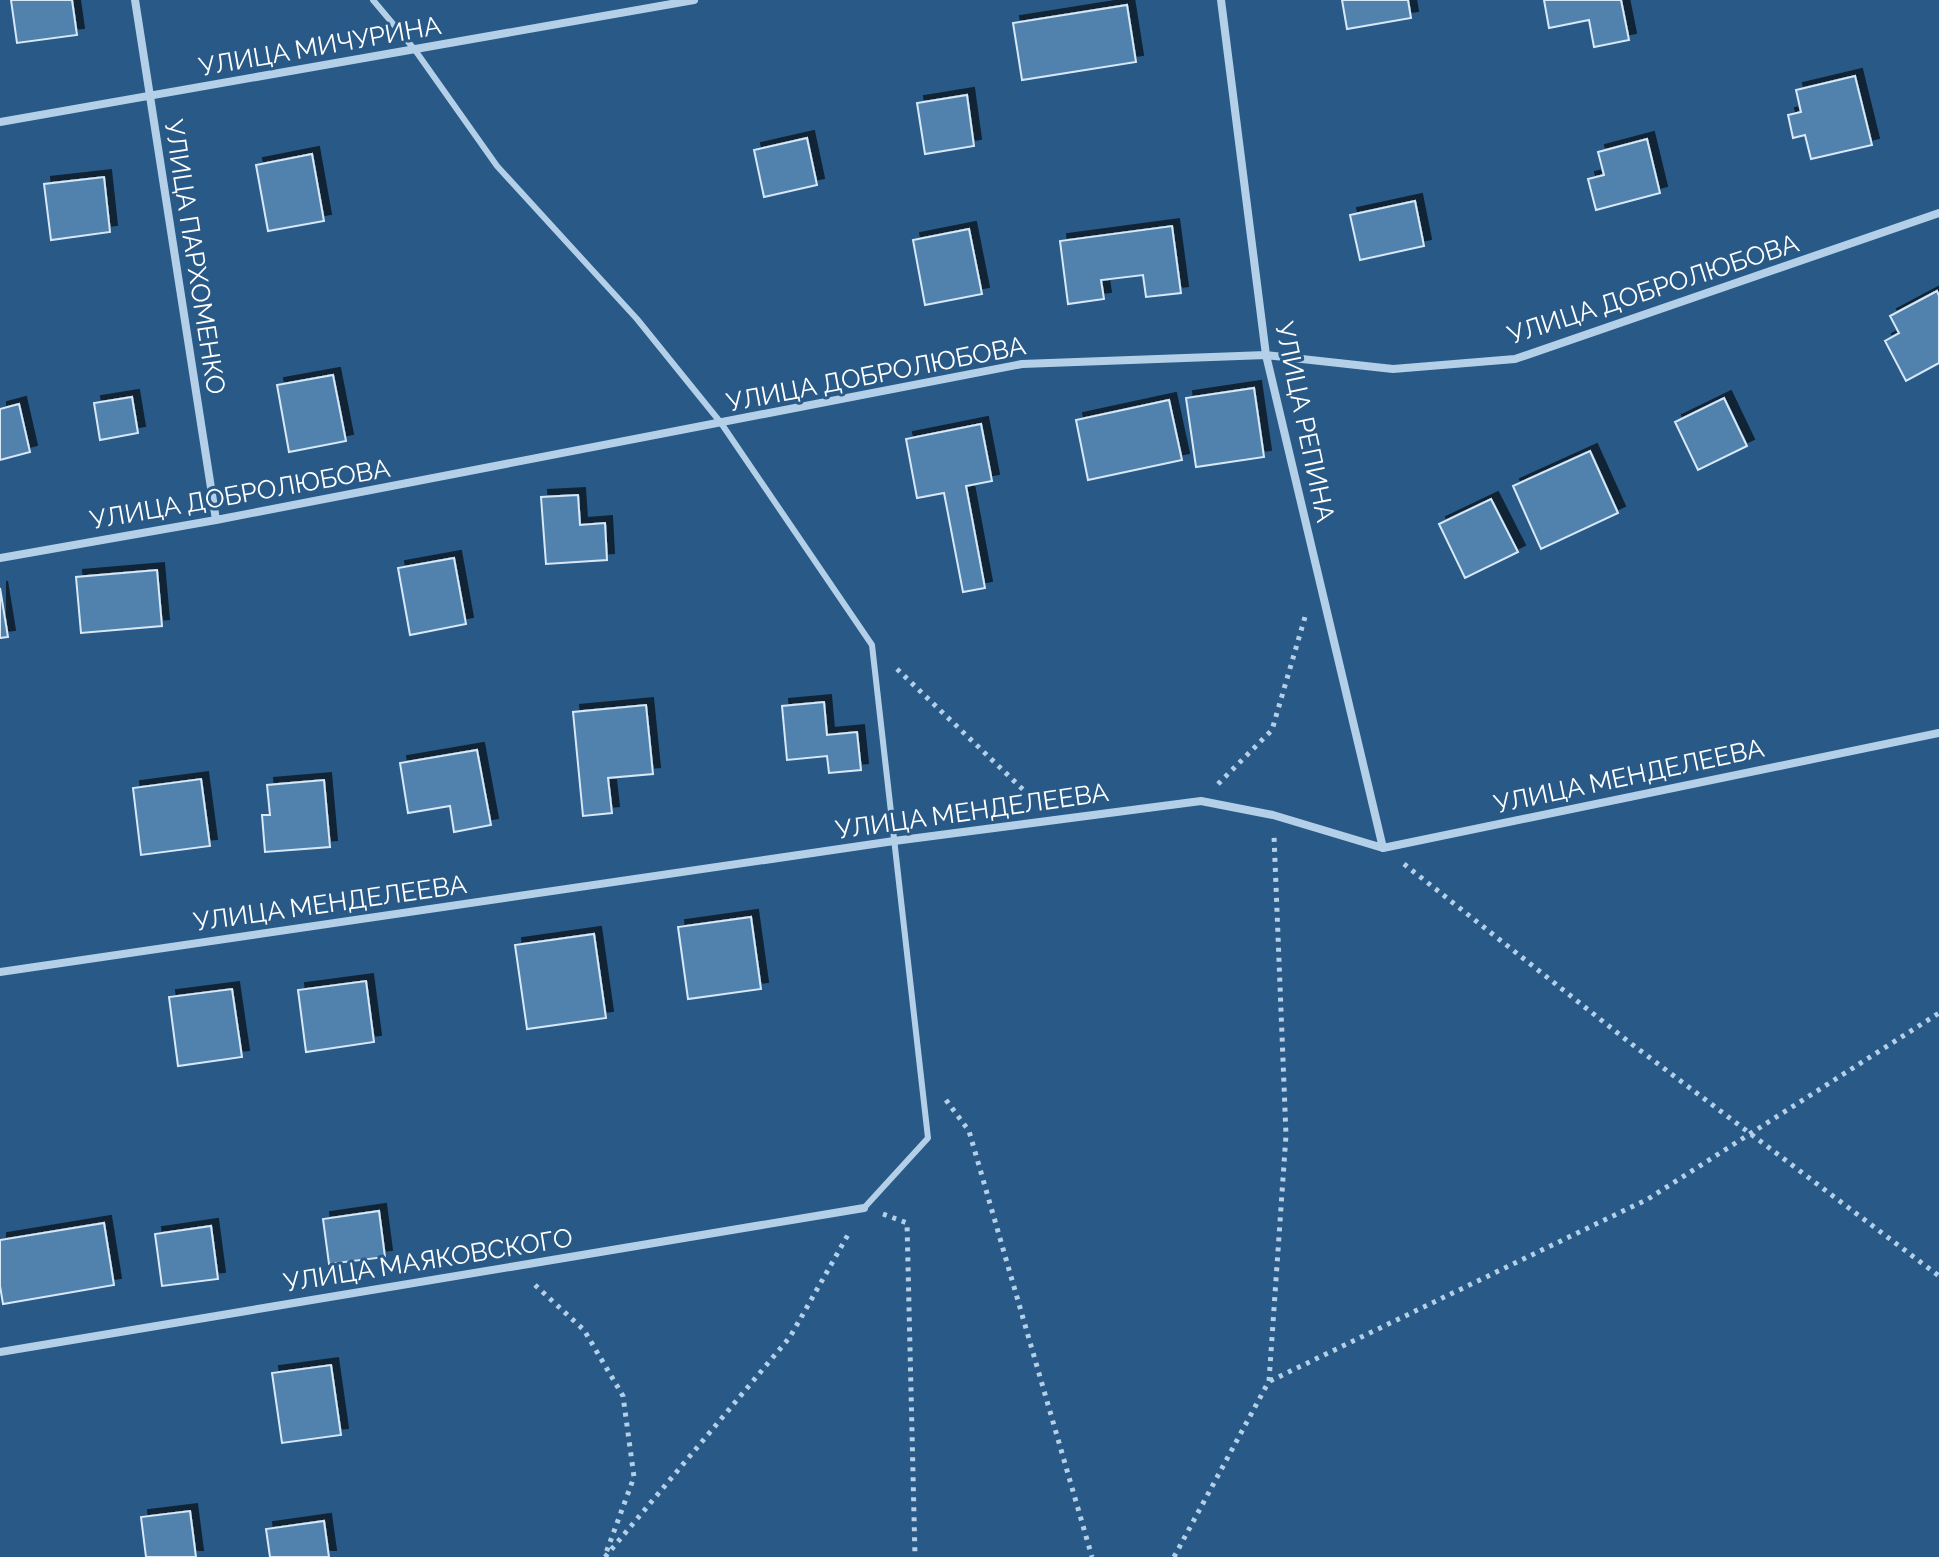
<svg xmlns="http://www.w3.org/2000/svg" width="1939" height="1557" font-family="Raleway,sans-serif">
	<style>
		.building { fill: #5182ae; stroke: #d7e8f7; stroke-width: 2; filter: url(#shadow) }
		.lines { fill: none; stroke-linecap: round; stroke-linejoin: round }
		.path { stroke: #b4d0e8; stroke-width: 5; stroke-dasharray: 4 6; stroke-linecap: butt }
		.service { stroke: #b4d0e8; stroke-width: 6 }
		.minor { stroke: #b4d0e8; stroke-width: 8 }
		.labels { text-anchor: middle; dominant-baseline: central; stroke-width: 6; stroke-linejoin: round; paint-order: stroke }
		.street-label { font-size: 26px; fill: #fff; stroke: #285987 }
	</style>
	<defs>
		<filter id="shadow"><feDropShadow dx="7" dy="-7" stdDeviation="0" flood-color="#0009"/></filter>
	</defs>
	<rect width="100%" height="100%" fill="#285987"/>
	<path class="building" d="M 11,0 L 72,0 L 77,35 L 17,43 Z
		M 1342,0 L 1408,0 L 1411,18 L 1347,29 Z
		M 1544,0 L 1621,0 L 1629,40 L 1594,47 L 1589,20 L 1549,28 Z
		M 1127,5 L 1136,62 L 1022,80 L 1013,23 Z
		M 1855,76 L 1872,145 L 1811,159 L 1805,135 L 1793,138 L 1788,115 L 1801,112 L 1796,90 Z
		M 967,95 L 974,146 L 925,154 L 917,103 Z
		M 807,138 L 817,185 L 764,197 L 754,150 Z
		M 1647,139 L 1660,193 L 1596,210 L 1588,179 L 1604,175 L 1598,152 Z
		M 312,154 L 324,221 L 268,231 L 256,165 Z
		M 104,177 L 110,232 L 51,240 L 44,184 Z
		M 1415,201 L 1424,246 L 1360,260 L 1350,215 Z
		M 1172,226 L 1181,293 L 1146,297 L 1143,275 L 1101,280 L 1104,299 L 1068,304 L 1060,241 Z
		M 969,229 L 982,294 L 925,305 L 913,240 Z
		M 1937,291 L 1939,296 L 1939,363 L 1906,381 L 1885,341 L 1899,333 L 1890,316 Z
		M 333,375 L 346,441 L 289,452 L 277,385 Z
		M 1254,388 L 1264,457 L 1196,467 L 1186,398 Z
		M 132,397 L 138,433 L 100,440 L 94,403 Z
		M 1724,398 L 1747,446 L 1698,470 L 1675,422 Z
		M 1169,400 L 1182,460 L 1088,480 L 1076,420 Z
		M 19,404 L 30,452 L 0,460 L 0,409 Z
		M 981,424 L 992,481 L 966,486 L 985,588 L 963,592 L 944,493 L 917,498 L 906,439 Z
		M 1590,451 L 1618,513 L 1541,549 L 1513,486 Z
		M 578,495 L 580,525 L 605,523 L 607,560 L 546,564 L 541,497 Z
		M 1491,499 L 1518,552 L 1465,578 L 1439,524 Z
		M 454,558 L 466,624 L 410,635 L 398,568 Z
		M 157,570 L 162,626 L 81,633 L 76,577 Z
		M 0,588 L 8,637 L 0,638 Z
		M 824,702 L 827,735 L 857,732 L 861,770 L 829,773 L 827,756 L 787,760 L 782,706 Z
		M 646,705 L 653,774 L 608,778 L 612,813 L 583,816 L 573,712 Z
		M 477,750 L 491,825 L 454,832 L 450,806 L 408,813 L 400,763 Z
		M 201,779 L 210,846 L 141,855 L 133,788 Z
		M 324,780 L 330,847 L 265,852 L 262,815 L 270,815 L 267,785 Z
		M 751,917 L 761,989 L 688,999 L 678,927 Z
		M 594,934 L 606,1018 L 527,1029 L 515,945 Z
		M 366,981 L 374,1042 L 306,1052 L 298,990 Z
		M 232,989 L 242,1057 L 178,1066 L 169,997 Z
		M 379,1211 L 385,1257 L 329,1264 L 323,1219 Z
		M 104,1223 L 114,1285 L 3,1304 L 0,1286 L 0,1240 Z
		M 211,1226 L 218,1279 L 162,1286 L 155,1234 Z
		M 331,1365 L 341,1435 L 282,1443 L 272,1373 Z
		M 190,1511 L 196,1557 L 146,1557 L 141,1517 Z
		M 324,1521 L 329,1557 L 270,1557 L 266,1529 Z"/>
	<g class="lines">
		<path class="path" d="M 897,669 L 1034,800
			M 1218,784 L 1272,730 L 1305,617
			M 1404,864 L 1629,1042 L 1939,1276
			M 946,1100 L 969,1131 L 1092,1557
			M 883,1214 L 907,1223 L 915,1557
			M 535,1285 L 584,1330 L 623,1396 L 634,1477 L 606,1553
			M 1270,1381 L 1648,1199 L 1939,1013
			M 605,1557 L 790,1337 L 849,1233
			M 1174,1557 L 1269,1381 L 1286,1135 L 1274,836"/>
		<path class="service" d="M 373,0 L 415,50 L 497,166 L 637,319 L 721,423 L 872,645 L 928,1138 L 864,1208"/>
		<path class="minor" d="M 135,0 L 216,520
			M 1221,0 L 1266,355 L 1383,848
			M 0,122 L 694,0
			M 0,558 L 216,520 L 1022,364 L 1266,355 L 1393,369 L 1515,359 L 1939,213
			M 0,972 L 894,841 L 1201,801 L 1273,815 L 1383,848 L 1939,733
			M 0,1352 L 864,1208"/>
	</g>
	<g class="labels">
		<g class="street-label">
			<text transform="translate(320 46) rotate(-10)">УЛИЦА МИЧУРИНА</text>
			<text transform="translate(195 257) rotate(81)">УЛИЦА ПАРХОМЕНКО</text>
			<text transform="translate(1653 289) rotate(-18)">УЛИЦА ДОБРОЛЮБОВА</text>
			<text transform="translate(876 374) rotate(-11)">УЛИЦА ДОБРОЛЮБОВА</text>
			<text transform="translate(1305 422) rotate(78)">УЛИЦА РЕПИНА</text>
			<text transform="translate(240 494) rotate(-10)">УЛИЦА ДОБРОЛЮБОВА</text>
			<text transform="translate(1629 776) rotate(-12)">УЛИЦА МЕНДЕЛЕЕВА</text>
			<text transform="translate(972 811) rotate(-8)">УЛИЦА МЕНДЕЛЕЕВА</text>
			<text transform="translate(330 903) rotate(-8)">УЛИЦА МЕНДЕЛЕЕВА</text>
			<text transform="translate(428 1260) rotate(-9)">УЛИЦА МАЯКОВСКОГО</text>
		</g>
	</g>
</svg>
